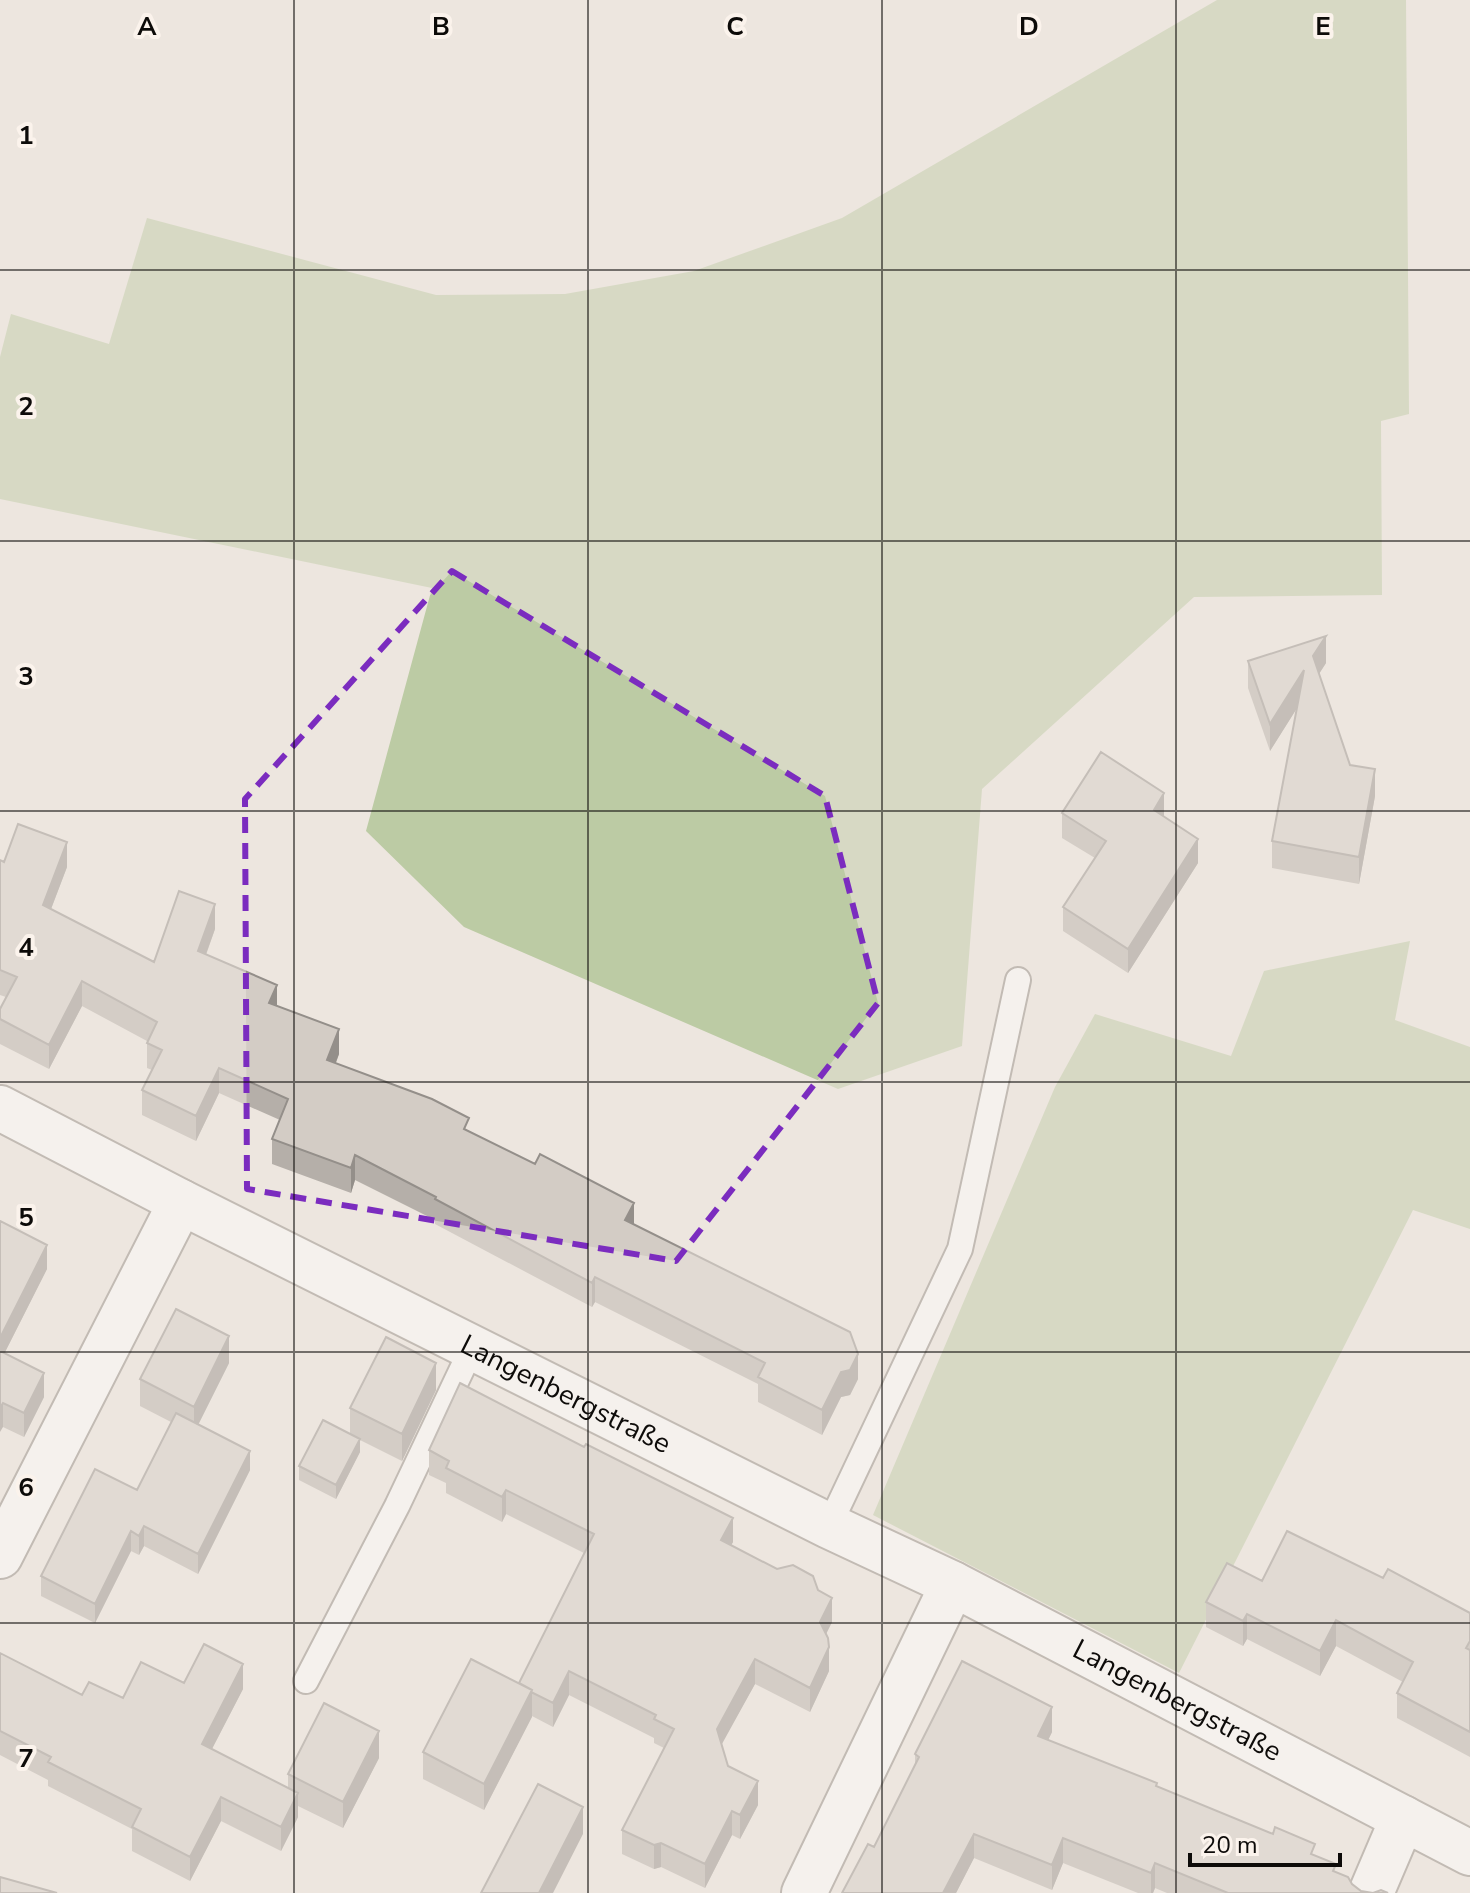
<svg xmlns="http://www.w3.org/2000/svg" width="1470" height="1893" font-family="'Nunito Sans',sans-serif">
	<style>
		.green { fill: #bccba4 }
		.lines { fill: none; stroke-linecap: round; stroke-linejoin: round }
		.service-casing { stroke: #8f8881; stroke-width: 28 }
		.minor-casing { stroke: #8f8881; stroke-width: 48 }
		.service { stroke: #fff; stroke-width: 24 }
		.minor { stroke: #fff; stroke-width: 44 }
		.wall { fill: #b5afa9 }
		.shaded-wall { fill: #948f8a }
		.building { fill: #d3ccc5; stroke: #948f8a; stroke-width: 2 }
		.marked { fill: none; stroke: #7b2cbf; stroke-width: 6; stroke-dasharray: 16 10; stroke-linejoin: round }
		.grid { fill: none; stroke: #0d0b09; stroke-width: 2; stroke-opacity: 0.55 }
		.labels { text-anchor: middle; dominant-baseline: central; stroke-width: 8; stroke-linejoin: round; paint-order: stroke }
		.street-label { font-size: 28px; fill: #0d0b09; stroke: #fbf3ec }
		.grid-label { font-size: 26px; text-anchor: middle; font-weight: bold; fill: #0d0b09; stroke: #fbf3ec; stroke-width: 8; stroke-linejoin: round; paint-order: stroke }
	</style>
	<rect width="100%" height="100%" fill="#ede6df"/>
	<path class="green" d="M 1217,0 L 1406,0 L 1409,414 L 1381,421 L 1382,595 L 1194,597 L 982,789 L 962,1046 L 838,1089 L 464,927 L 366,831 L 432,588 L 0,499 L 0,357 L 11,314 L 109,344 L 147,218 L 436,295 L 565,294 L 694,271 L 842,218 Z
		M 1410,941 L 1395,1020 L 1470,1047 L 1470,1229 L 1413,1210 L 1179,1673 L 873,1515 L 1055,1087 L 1095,1014 L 1231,1056 L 1264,971 Z"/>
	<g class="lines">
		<defs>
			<path id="service" d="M 829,1526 L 960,1249 L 1018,980
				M 306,1681 L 397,1506 L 472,1348"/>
			<g id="minor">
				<path id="s1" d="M 0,1108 L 181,1202 L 829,1526 L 953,1584 L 1470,1853"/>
				<path d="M 0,1556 L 181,1202"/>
				<path d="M 804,1893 L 953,1584"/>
				<path d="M 1371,1893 L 1403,1818"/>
			</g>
		</defs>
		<use href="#service" class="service-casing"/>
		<use href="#minor" class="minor-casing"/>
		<use href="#service" class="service"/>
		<use href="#minor" class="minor"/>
	</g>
	<path class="wall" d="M 1248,661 L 1326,663 L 1319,674 L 1350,765 L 1375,796 L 1359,884 L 1272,868 L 1272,841 L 1297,708 L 1270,751 L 1248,688 Z
		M 1062,813 L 1164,817 L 1198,863 L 1128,973 L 1063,931 L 1063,907 L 1095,858 L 1062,838 Z
		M 0,860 L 4,862 L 67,867 L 51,909 L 154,962 L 215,929 L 206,955 L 277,1006 L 339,1054 L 336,1063 L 469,1131 L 634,1224 L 858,1379 L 850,1395 L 841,1397 L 822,1435 L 758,1402 L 758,1384 L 595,1302 L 592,1307 L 435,1224 L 435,1220 L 355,1180 L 351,1193 L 272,1164 L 272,1139 L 280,1120 L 219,1093 L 196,1141 L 142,1115 L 142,1090 L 152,1070 L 147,1068 L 147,1041 L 82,1006 L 49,1069 L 0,1044 L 0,1009 L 6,997 L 0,995 Z
		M 0,1221 L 47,1269 L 4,1354 L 44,1397 L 24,1437 L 3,1427 Z
		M 229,1363 L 198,1425 L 250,1470 L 198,1574 L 144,1546 L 139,1555 L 131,1551 L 95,1623 L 41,1596 L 41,1576 L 137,1490 L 171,1422 L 140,1406 L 140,1379 Z
		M 436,1390 L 402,1461 L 360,1440 L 360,1452 L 336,1499 L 299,1480 L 299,1466 L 350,1433 L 350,1408 Z
		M 429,1450 L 733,1542 L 731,1545 L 832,1622 L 826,1634 L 829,1671 L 810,1712 L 755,1684 L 721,1744 L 728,1766 L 758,1805 L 740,1839 L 732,1835 L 705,1888 L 661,1867 L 654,1869 L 622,1854 L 622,1830 L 664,1748 L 654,1743 L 654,1738 L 569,1695 L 553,1727 L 532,1716 L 484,1810 L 423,1779 L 423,1752 L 519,1683 L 584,1553 L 506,1514 L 502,1522 L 446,1493 L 446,1483 L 429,1475 Z
		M 1383,1578 L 1470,1613 L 1470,1757 L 1397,1718 L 1397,1693 L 1403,1682 L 1336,1646 L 1320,1676 L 1247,1639 L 1243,1646 L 1206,1627 L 1206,1602 L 1262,1581 Z
		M 0,1653 L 82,1695 L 123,1698 L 184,1683 L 243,1689 L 212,1749 L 288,1788 L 288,1774 L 379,1758 L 343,1828 L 298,1806 L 298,1817 L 281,1851 L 221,1821 L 190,1881 L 132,1851 L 132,1829 L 48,1786 L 48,1780 L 0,1755 Z
		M 1052,1732 L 1048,1740 L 1157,1786 L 1315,1856 L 1361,1891 L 1373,1893 L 1388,1893 L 1167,1893 L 1155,1888 L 1153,1893 L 1138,1893 L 1063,1863 L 1052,1890 L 974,1858 L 956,1893 L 842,1893 L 874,1847 L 915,1766 L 915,1754 Z"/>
	<path class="shaded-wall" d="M 1326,636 L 1326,663 L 1313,683 L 1313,656 Z
		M 1304,670 L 1304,697 L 1270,751 L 1270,724 Z
		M 1375,769 L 1375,796 L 1359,884 L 1359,857 Z
		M 1164,793 L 1164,817 L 1154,810 Z
		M 1198,839 L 1198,863 L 1128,973 L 1128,949 Z
		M 67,842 L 67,867 L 43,930 L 43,905 Z
		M 215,904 L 215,929 L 198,976 L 198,951 Z
		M 82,981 L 82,1006 L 49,1069 L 49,1045 Z
		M 277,985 L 277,1010 L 269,1003 Z
		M 339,1029 L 339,1054 L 327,1085 L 327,1060 Z
		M 219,1068 L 219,1093 L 196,1141 L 196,1116 Z
		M 355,1155 L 355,1180 L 351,1193 L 351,1168 Z
		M 634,1203 L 634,1228 L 625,1220 Z
		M 47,1245 L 47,1269 L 0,1362 L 0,1338 Z
		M 595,1277 L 595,1302 L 592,1307 L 592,1283 Z
		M 229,1336 L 229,1363 L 194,1433 L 194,1407 Z
		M 858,1354 L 858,1379 L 850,1395 L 841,1397 L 822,1435 L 822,1410 L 841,1372 Z
		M 436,1363 L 436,1390 L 402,1461 L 402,1434 Z
		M 44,1373 L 44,1397 L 24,1437 L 24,1413 Z
		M 3,1403 L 3,1427 L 0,1432 L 0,1408 Z
		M 360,1439 L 360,1452 L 336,1499 L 336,1485 Z
		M 250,1451 L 250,1470 L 198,1574 L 198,1554 Z
		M 506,1490 L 506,1514 L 502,1522 L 502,1497 Z
		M 733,1518 L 733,1542 L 721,1564 L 721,1540 Z
		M 144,1526 L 144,1546 L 139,1555 L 139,1536 Z
		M 131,1531 L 131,1551 L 95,1623 L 95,1604 Z
		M 832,1598 L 832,1622 L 820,1646 L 820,1622 Z
		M 1247,1614 L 1247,1639 L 1243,1646 L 1243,1621 Z
		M 1336,1620 L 1336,1646 L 1320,1676 L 1320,1651 Z
		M 829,1647 L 829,1671 L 810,1712 L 810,1688 Z
		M 755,1659 L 755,1684 L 717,1753 L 717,1729 Z
		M 243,1664 L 243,1689 L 202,1768 L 202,1744 Z
		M 569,1671 L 569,1695 L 553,1727 L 553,1703 Z
		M 532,1690 L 532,1717 L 484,1810 L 484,1784 Z
		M 1052,1707 L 1052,1732 L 1038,1761 L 1038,1736 Z
		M 379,1731 L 379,1758 L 343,1828 L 343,1802 Z
		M 758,1781 L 758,1805 L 740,1839 L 740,1815 Z
		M 298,1793 L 298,1817 L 281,1851 L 281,1827 Z
		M 221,1797 L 221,1821 L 190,1881 L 190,1857 Z
		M 583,1807 L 583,1834 L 553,1893 L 539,1893 Z
		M 732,1811 L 732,1835 L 705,1888 L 705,1864 Z
		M 974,1834 L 974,1858 L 956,1893 L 943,1893 Z
		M 1063,1838 L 1063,1863 L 1052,1890 L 1052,1865 Z
		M 661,1843 L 661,1867 L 654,1869 L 654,1845 Z
		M 1155,1863 L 1155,1888 L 1153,1893 L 1151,1893 L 1151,1873 Z"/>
	<path class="building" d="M 1326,636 L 1313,656 L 1350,765 L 1375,769 L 1359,857 L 1272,841 L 1304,670 L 1270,724 L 1248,661 Z
		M 1101,752 L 1164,793 L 1154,810 L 1198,839 L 1128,949 L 1063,907 L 1106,841 L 1062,813 Z
		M 18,824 L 67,842 L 43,905 L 154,962 L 179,891 L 215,904 L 198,951 L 277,985 L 269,1003 L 339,1029 L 327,1060 L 432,1099 L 469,1118 L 464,1129 L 535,1164 L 540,1154 L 634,1203 L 625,1220 L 850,1332 L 858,1354 L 850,1370 L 841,1372 L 822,1410 L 758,1377 L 765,1363 L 595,1277 L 592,1283 L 435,1199 L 436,1197 L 355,1155 L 351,1168 L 272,1139 L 288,1099 L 219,1068 L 196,1116 L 142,1090 L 162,1050 L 147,1043 L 157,1022 L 82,981 L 49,1045 L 0,1019 L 0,1009 L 17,977 L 0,970 L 0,860 L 4,862 Z
		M 0,1221 L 47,1245 L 0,1338 Z
		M 176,1309 L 229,1336 L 194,1407 L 140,1379 Z
		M 386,1337 L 436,1363 L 402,1434 L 350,1408 Z
		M 0,1351 L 44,1373 L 24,1413 L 3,1403 L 0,1408 Z
		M 460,1383 L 584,1447 L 586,1444 L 733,1518 L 721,1540 L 777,1569 L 793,1565 L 813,1576 L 818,1590 L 832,1598 L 820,1622 L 828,1638 L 829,1647 L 810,1688 L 755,1659 L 717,1729 L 728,1766 L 758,1781 L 740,1815 L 732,1811 L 705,1864 L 661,1843 L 654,1845 L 622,1830 L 674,1729 L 654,1719 L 656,1715 L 569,1671 L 553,1703 L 531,1692 L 532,1690 L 519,1683 L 594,1534 L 506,1490 L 502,1497 L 446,1468 L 449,1461 L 429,1450 Z
		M 176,1413 L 250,1451 L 198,1554 L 144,1526 L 139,1536 L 131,1531 L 95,1604 L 41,1576 L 95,1469 L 137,1490 Z
		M 323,1420 L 360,1439 L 336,1485 L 299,1466 Z
		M 1287,1531 L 1383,1578 L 1388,1569 L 1470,1613 L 1470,1641 L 1466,1648 L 1470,1650 L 1470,1732 L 1397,1693 L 1413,1662 L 1336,1620 L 1320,1651 L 1247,1614 L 1243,1621 L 1206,1602 L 1227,1563 L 1262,1581 Z
		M 204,1644 L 243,1664 L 202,1744 L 298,1793 L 281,1827 L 221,1797 L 190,1857 L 132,1827 L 141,1809 L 48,1762 L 51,1757 L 0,1731 L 0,1653 L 82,1695 L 89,1682 L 123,1698 L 141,1662 L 184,1683 Z
		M 471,1659 L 532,1690 L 484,1784 L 423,1752 Z
		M 962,1661 L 1052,1707 L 1038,1736 L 1157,1783 L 1156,1786 L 1273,1834 L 1275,1827 L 1315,1844 L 1311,1854 L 1336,1864 L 1333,1871 L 1348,1877 L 1352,1884 L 1361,1891 L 1373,1893 L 1381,1890 L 1388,1893 L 1228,1893 L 1155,1863 L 1151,1873 L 1063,1838 L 1052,1865 L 974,1834 L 943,1893 L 842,1893 L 868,1844 L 874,1847 L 919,1757 L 915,1754 Z
		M 324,1703 L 379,1731 L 343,1802 L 288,1774 Z
		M 538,1784 L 583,1807 L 539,1893 L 481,1893 Z
		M 0,1877 L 57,1893 L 0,1893 Z"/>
	<path d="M0 0H1470V1893H0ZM 452,571 L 825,796 L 878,1003 L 676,1261 L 247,1189 L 245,799 Z" fill="#ede6df" fill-opacity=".55" fill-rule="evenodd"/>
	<path class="marked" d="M 452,571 L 825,796 L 878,1003 L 676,1261 L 247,1189 L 245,799 Z"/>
	<path class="grid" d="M 294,0 L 294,1893M 588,0 L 588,1893M 882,0 L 882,1893M 1176,0 L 1176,1893M 0,270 L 1470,270M 0,541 L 1470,541M 0,811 L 1470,811M 0,1082 L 1470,1082M 0,1352 L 1470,1352M 0,1623 L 1470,1623"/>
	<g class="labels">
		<g class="street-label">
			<text stroke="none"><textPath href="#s1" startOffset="634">Langenbergstraße</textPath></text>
			<text stroke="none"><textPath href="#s1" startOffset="1318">Langenbergstraße</textPath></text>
		</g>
	</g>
	<g class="grid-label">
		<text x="147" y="35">A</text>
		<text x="441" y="35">B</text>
		<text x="735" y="35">C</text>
		<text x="1029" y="35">D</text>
		<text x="1323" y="35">E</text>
		<text x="26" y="144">1</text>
		<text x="26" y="415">2</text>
		<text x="26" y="685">3</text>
		<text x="26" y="956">4</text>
		<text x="26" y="1226">5</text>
		<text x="26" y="1496">6</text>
		<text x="26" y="1767">7</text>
	</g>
	<path d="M1190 1853v12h150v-12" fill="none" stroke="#0d0b09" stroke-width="4"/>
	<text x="1202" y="1853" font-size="24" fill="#0d0b09" stroke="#fbf3ec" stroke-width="6" paint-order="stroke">20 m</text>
</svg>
